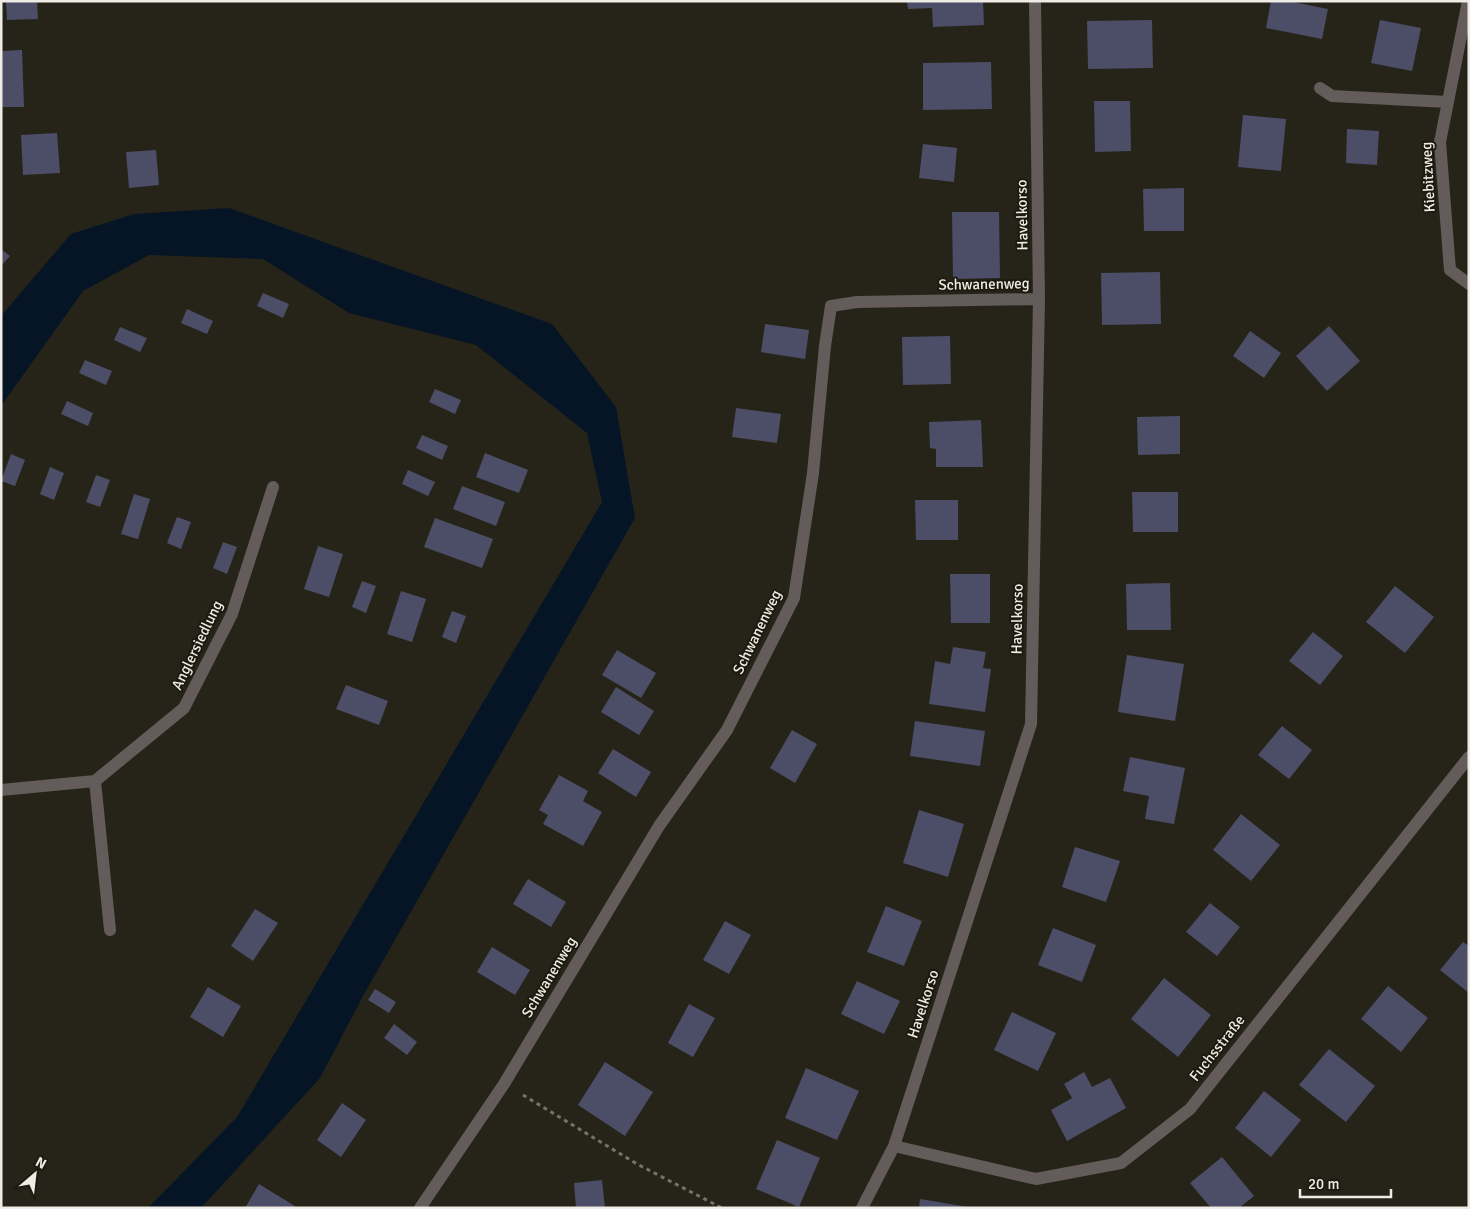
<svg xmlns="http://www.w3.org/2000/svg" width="1470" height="1209" font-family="Signika,sans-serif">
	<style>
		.water { fill: #051526 }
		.building { fill: #4c4d67 }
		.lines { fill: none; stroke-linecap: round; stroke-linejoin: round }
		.path { stroke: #757369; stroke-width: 3; stroke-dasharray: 4 4; stroke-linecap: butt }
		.minor { stroke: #635c5a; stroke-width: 12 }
		.labels { text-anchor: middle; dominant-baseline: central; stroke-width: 4; stroke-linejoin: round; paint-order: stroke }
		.street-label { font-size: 15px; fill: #eeece5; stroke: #1d1a0f }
	</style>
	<rect width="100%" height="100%" fill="#262418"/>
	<path class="water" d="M 229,208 L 552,324 L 616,407 L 635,518 L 363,996 L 320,1078 L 201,1208 L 148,1208 L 237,1117 L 602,502 L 587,433 L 476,345 L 349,313 L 263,259 L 149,255 L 83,291 L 1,406 L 1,316 L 71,234 L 134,214 Z"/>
	<path class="building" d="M 6,1 L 37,1 L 38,19 L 7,20 Z
		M 907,1 L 983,1 L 984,25 L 933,27 L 932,8 L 908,9 Z
		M 1271,1 L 1288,1 L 1328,9 L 1322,39 L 1266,28 Z
		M 1152,20 L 1153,68 L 1088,69 L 1087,21 Z
		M 1380,20 L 1421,28 L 1412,71 L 1371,63 Z
		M 22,50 L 24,107 L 1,107 L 1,51 Z
		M 991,62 L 992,109 L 923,110 L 923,63 Z
		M 1094,101 L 1130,101 L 1131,151 L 1095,152 Z
		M 1243,115 L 1286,119 L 1281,171 L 1238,167 Z
		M 1347,129 L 1379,131 L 1377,165 L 1346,163 Z
		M 57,133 L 60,173 L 23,175 L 21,135 Z
		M 923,144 L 957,148 L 954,182 L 919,178 Z
		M 156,150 L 159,185 L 129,188 L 126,152 Z
		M 1184,188 L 1184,231 L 1144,231 L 1143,189 Z
		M 952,212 L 999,212 L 1000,278 L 953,279 Z
		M 1,249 L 10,256 L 1,266 Z
		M 1160,272 L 1161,324 L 1102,325 L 1101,273 Z
		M 263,293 L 289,304 L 283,318 L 257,306 Z
		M 187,309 L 213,321 L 207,334 L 181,323 Z
		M 765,324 L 809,330 L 805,359 L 761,352 Z
		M 1329,326 L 1360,361 L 1327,391 L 1296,356 Z
		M 120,327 L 147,338 L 140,352 L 114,340 Z
		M 1250,331 L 1281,353 L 1264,378 L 1233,356 Z
		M 950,336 L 951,384 L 903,385 L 902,337 Z
		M 85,360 L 112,371 L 106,385 L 79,373 Z
		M 435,389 L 461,400 L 455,414 L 429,402 Z
		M 67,401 L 93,413 L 88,426 L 61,414 Z
		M 736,408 L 781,414 L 777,443 L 732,437 Z
		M 1180,416 L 1180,454 L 1138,455 L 1137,417 Z
		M 981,420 L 983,467 L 936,467 L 936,449 L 930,448 L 929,422 Z
		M 422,435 L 448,446 L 442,460 L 416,448 Z
		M 485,453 L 528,470 L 519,493 L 476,477 Z
		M 11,454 L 25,460 L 15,486 L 1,481 Z
		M 50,467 L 64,473 L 54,500 L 40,494 Z
		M 408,470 L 435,482 L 428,496 L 402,484 Z
		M 96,475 L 110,480 L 100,507 L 86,502 Z
		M 462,486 L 505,502 L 496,526 L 453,509 Z
		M 1132,492 L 1178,492 L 1178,532 L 1133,532 Z
		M 134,494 L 150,499 L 138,539 L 121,534 Z
		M 915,500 L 958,500 L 958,540 L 916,540 Z
		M 177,517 L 191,522 L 181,549 L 167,543 Z
		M 435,518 L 493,539 L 482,568 L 424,547 Z
		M 223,542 L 237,547 L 227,574 L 213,568 Z
		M 318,546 L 343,554 L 329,597 L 304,589 Z
		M 950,574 L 990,574 L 990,623 L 951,623 Z
		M 362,581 L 376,586 L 366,613 L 352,607 Z
		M 1170,583 L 1171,630 L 1127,630 L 1126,584 Z
		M 1395,586 L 1434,617 L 1405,653 L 1366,622 Z
		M 401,591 L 426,599 L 412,642 L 387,634 Z
		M 452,611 L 466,616 L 456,643 L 442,637 Z
		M 1313,632 L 1343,656 L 1320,685 L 1289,661 Z
		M 953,647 L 986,652 L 983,668 L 991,669 L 985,712 L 929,704 L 935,661 L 950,664 Z
		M 617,650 L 656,673 L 641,698 L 602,675 Z
		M 1127,655 L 1184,664 L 1175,721 L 1118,712 Z
		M 346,685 L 388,701 L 379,725 L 336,709 Z
		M 616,687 L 654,711 L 639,735 L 601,712 Z
		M 915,721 L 985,731 L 980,766 L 910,756 Z
		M 1282,726 L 1312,750 L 1289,779 L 1258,755 Z
		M 792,730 L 817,744 L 795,783 L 770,768 Z
		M 613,749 L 651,772 L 636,797 L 598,773 Z
		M 1130,757 L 1185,768 L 1174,824 L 1145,819 L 1149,796 L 1123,791 Z
		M 559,775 L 588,791 L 583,801 L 602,812 L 583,846 L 543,824 L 548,815 L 539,810 Z
		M 919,810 L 964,824 L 948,877 L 903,863 Z
		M 1241,814 L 1280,845 L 1251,881 L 1213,850 Z
		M 1075,847 L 1120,861 L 1106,902 L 1062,887 Z
		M 528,879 L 566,902 L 551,927 L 513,904 Z
		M 1210,903 L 1240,927 L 1217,956 L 1186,932 Z
		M 886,906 L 922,921 L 904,966 L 867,952 Z
		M 255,909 L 278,923 L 253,961 L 231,946 Z
		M 725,921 L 751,935 L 729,974 L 703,960 Z
		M 1053,928 L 1096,945 L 1082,982 L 1038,965 Z
		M 1463,942 L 1469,946 L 1469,993 L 1440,970 Z
		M 492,947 L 530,970 L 515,995 L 477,972 Z
		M 1164,978 L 1211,1015 L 1178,1057 L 1131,1019 Z
		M 857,981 L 900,1001 L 884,1034 L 841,1014 Z
		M 1388,986 L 1428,1018 L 1401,1052 L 1361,1019 Z
		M 208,987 L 241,1006 L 223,1037 L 190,1017 Z
		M 375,989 L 396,1002 L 389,1013 L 368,1000 Z
		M 689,1004 L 715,1018 L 693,1057 L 668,1043 Z
		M 1012,1012 L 1056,1033 L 1038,1071 L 994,1050 Z
		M 394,1024 L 417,1042 L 407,1055 L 384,1038 Z
		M 1329,1049 L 1375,1086 L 1346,1122 L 1299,1085 Z
		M 605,1062 L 653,1092 L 625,1136 L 578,1105 Z
		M 806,1068 L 859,1091 L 837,1140 L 785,1118 Z
		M 1084,1072 L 1092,1087 L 1110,1078 L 1126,1108 L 1067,1141 L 1051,1110 L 1072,1098 L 1064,1084 Z
		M 1264,1091 L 1301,1120 L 1271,1157 L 1235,1128 Z
		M 342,1103 L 366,1120 L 341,1157 L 317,1140 Z
		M 777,1140 L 820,1158 L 799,1207 L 756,1189 Z
		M 1222,1157 L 1254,1196 L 1239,1208 L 1211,1208 L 1190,1183 Z
		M 602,1180 L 605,1208 L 576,1208 L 574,1183 Z
		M 259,1184 L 298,1208 L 245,1208 Z
		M 920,1199 L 968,1207 L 968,1208 L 919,1208 Z"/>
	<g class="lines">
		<path class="path" d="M 523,1095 L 637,1164 L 722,1208"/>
		<path class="minor" d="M 1468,1 L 1440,142 L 1450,270 L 1469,284
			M 1320,88 L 1332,96 L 1448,102
			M 95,781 L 110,930
			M 1,790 L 95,781 L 184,708 L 232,614 L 273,487
			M 894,1146 L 1036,1179 L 1121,1163 L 1190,1109 L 1469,757
			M 420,1208 L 504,1084 L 659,826 L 727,730 L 794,598 L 813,473 L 825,346 L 831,306 L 857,302 L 1039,299
			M 862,1208 L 894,1146 L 1031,724 L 1039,299 L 1035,1"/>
	</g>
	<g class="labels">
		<g class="street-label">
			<text transform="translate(1428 177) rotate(-93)">Kiebitzweg</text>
			<text transform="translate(1022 215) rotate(-91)">Havelkorso</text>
			<text transform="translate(984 284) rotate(-1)">Schwanenweg</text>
			<text transform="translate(1017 619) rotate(-89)">Havelkorso</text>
			<text transform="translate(757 632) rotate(-64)">Schwanenweg</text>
			<text transform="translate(197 645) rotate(-64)">Anglersiedlung</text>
			<text transform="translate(549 977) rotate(-59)">Schwanenweg</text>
			<text transform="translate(923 1004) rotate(-72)">Havelkorso</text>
			<text transform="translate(1217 1048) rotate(-52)">Fuchsstraße</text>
		</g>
	</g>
	<rect width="1470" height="1209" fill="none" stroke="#eeece5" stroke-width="5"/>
	<g transform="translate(35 1174) rotate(28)" stroke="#1d1a0f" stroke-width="4" paint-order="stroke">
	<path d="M0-4L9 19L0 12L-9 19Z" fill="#eeece5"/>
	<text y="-8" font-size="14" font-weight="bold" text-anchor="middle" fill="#eeece5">N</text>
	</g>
	<path d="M1300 1189v8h91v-8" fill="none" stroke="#eeece5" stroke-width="2.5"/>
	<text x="1308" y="1189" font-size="15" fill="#eeece5" stroke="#1d1a0f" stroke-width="4" paint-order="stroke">20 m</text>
</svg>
